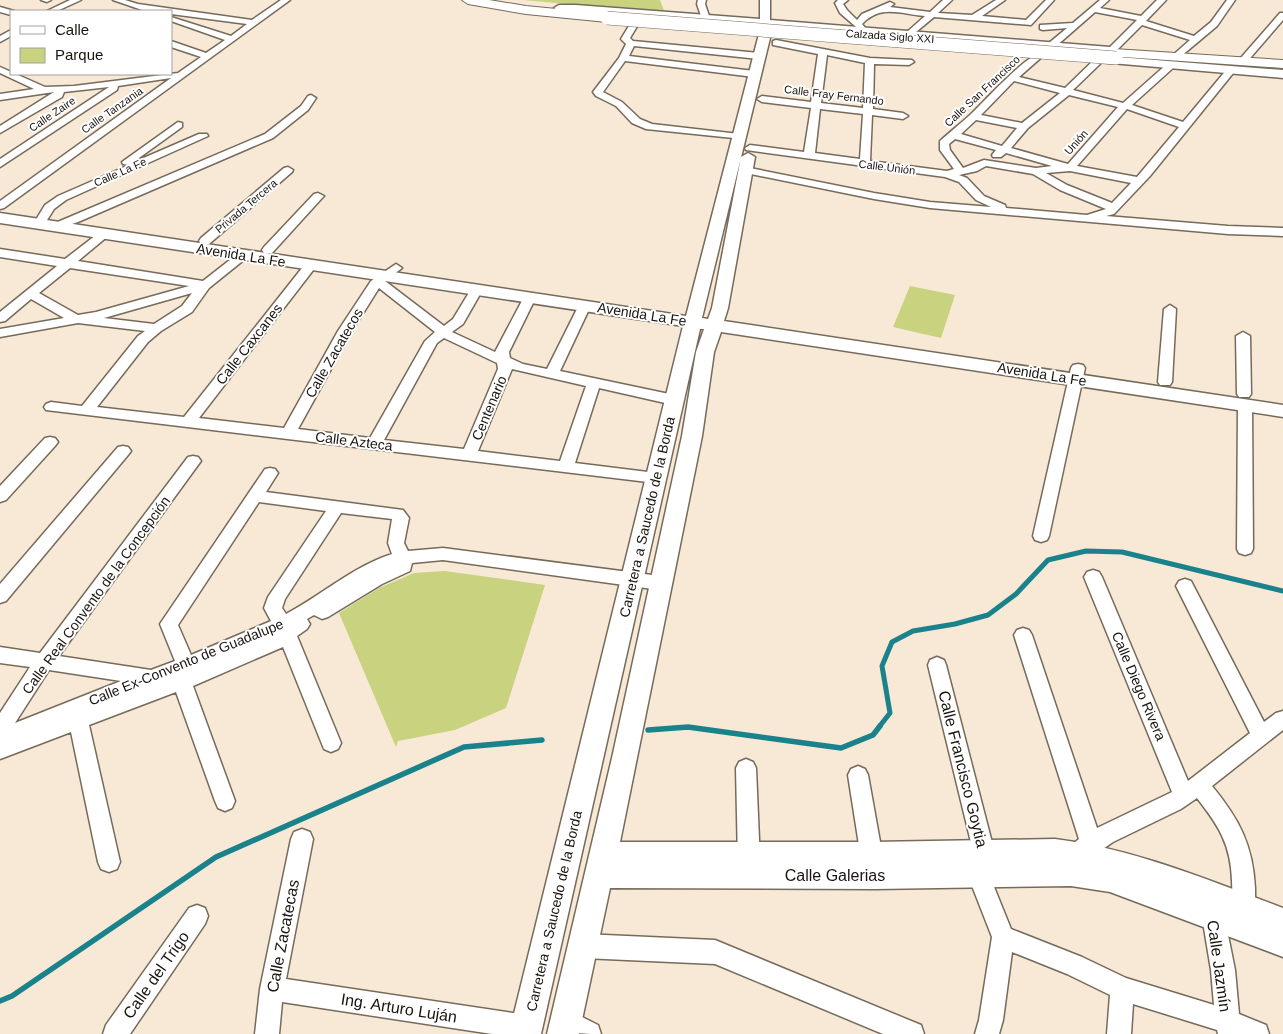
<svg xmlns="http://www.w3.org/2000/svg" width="1283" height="1034" font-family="Arial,sans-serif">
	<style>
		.green { fill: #c8d27f }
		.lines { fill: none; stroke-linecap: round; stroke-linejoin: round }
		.stream-far1 { stroke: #1a828b; stroke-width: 5 }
		.stream { stroke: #1a828b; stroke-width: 5.5 }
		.minor-casing { stroke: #766a5a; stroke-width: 3 }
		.tertiary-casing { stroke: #766a5a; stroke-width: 3 }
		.secondary-casing { stroke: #766a5a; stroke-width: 2 }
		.minor { fill: #fff; fill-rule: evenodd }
		.tertiary { fill: #fff; fill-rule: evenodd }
		.secondary { fill: #fff; fill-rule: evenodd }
		.secondary-bridge-casing { stroke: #766a5a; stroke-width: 14; stroke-linecap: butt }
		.secondary-bridge { stroke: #fff; stroke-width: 13 }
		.labels { text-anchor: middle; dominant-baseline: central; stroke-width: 4; stroke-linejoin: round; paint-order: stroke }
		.far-street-label { font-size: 11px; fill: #19140e; stroke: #fff }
		.street-label { font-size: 14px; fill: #19140e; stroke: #fff }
		.near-street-label { font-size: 16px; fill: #19140e; stroke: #fff }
	</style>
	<rect width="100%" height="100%" fill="#f7e9d6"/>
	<path class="green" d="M 523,0 L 660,0 L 665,13 Z
		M 910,286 L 955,295 L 941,338 L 893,327 Z
		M 445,571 L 545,585 L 506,708 L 455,730 L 398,741 L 396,747 L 339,613 L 379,588 L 414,573 Z"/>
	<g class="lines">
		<path class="stream-far1" d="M 879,727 L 890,713 L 882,666 L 892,642 L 913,631 L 955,624 L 988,615 L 1016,594 L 1048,560 L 1086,551 L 1122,552 L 1283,591"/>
		<path class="stream" d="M 648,730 L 688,727 L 841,748 L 873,735 L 880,726
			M 0,1001 L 12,996 L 216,857 L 464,747 L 542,740"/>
		<defs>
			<path id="minor" d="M 41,0 L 51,0 L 47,2 Z
				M 70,0 L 81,0 L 57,11 L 47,11 Z
				M 113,0 L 125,0 L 138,4 L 252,20 L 281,0 L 290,0 L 4,208 L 0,209 L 0,201 L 171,78 L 118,86 L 117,90 L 0,167 L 0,159 L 109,87 L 64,92 L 62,97 L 0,133 L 0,126 L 54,92 L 0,100 L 0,94 L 34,89 L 0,73 L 0,67 L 45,87 L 74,86 L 178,73 L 201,57 L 171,47 L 171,41 L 206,53 L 225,40 L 171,21 L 171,17 L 231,36 L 247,24 L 171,14 L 171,11 L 145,11 Z
				M 698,0 L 706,0 L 705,4 L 710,19 L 709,21 L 702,19 L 697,4 Z
				M 838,0 L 848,0 L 843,4 L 847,10 L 857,20 L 862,14 L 890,2 L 894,4 L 890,7 L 930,12 L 943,0 L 952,0 L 938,13 L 972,15 L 996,0 L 1005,0 L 982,16 L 1026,20 L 1046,0 L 1054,0 L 1031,25 L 934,17 L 910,37 L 906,34 L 907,32 L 925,16 C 900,14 881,4 862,24 L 867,30 L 863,33 L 840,13 L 835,3 Z
				M 1100,0 L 1109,0 L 1100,8 L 1141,16 L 1157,0 L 1166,0 L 1146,21 L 1194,36 L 1211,22 L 1227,0 L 1235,0 L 1217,26 L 1180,57 L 1174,57 L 1173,55 L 1190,40 L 1142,25 L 1115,52 L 1109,52 L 1109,48 L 1137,20 L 1095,12 L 1055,47 L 1049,47 L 1049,43 L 1067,28 L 1043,30 L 1040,29 L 1040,25 L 1073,23 Z
				M 0,7 L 14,11 L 11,11 L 11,15 L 0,12 Z
				M 1280,13 L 1283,13 L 1283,20 L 1245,64 L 1239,64 L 1239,60 Z
				M 635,20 L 639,23 L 630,38 L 633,41 L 759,53 L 763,56 L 759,59 L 634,46 L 629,56 L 754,71 L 759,74 L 754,77 L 625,61 L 603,92 L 622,102 L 640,119 L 652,124 L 739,134 L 743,135 L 743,139 L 646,129 L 632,123 L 616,106 L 596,96 L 593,92 L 619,58 L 626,44 L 621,39 L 632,21 Z
				M 11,30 L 11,36 L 0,42 L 0,36 Z
				M 776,40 L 870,58 L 912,60 L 914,62 L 909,65 L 874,64 L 873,109 L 903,113 L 908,116 L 903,119 L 872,115 L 870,161 L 947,171 L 954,169 L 940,150 L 940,141 C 950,132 960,124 970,115 C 982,104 1029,51 1043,53 L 1044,55 L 1019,77 L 1065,88 L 1096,58 L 1099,57 L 1103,60 L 1102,62 L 1073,90 L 1123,103 L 1167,64 L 1173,64 L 1173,68 L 1132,105 L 1183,122 L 1228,68 L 1234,68 L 1234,72 L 1150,176 L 1114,214 L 1106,216 L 1228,226 L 1283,228 L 1283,236 L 1228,234 L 930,208 L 874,199 L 741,172 L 740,170 L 745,167 L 874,193 L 930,202 L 991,207 L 976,200 L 959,182 L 945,177 L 746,150 L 745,148 L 750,145 L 804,152 L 811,108 L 762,102 L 757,99 L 762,96 L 811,102 L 818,54 L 773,45 L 773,41 ZM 827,55 L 865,63 L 863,108 L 821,103 ZM 1014,81 L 1060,93 L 1022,123 L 981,115 ZM 1069,95 L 1118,107 L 1068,164 L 1011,148 L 1028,128 ZM 820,109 L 863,114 L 860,159 L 815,153 ZM 1127,109 L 1179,127 L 1137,177 L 1077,166 ZM 976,120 L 1017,128 L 1002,146 L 961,134 ZM 955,139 L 996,150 L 992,155 L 993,157 L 1001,157 L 1006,153 L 1052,166 L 1036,168 L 984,160 L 963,168 L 950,150 L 949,144 ZM 986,166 L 1033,174 L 1060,190 L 1106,209 L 1087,215 L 1006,208 L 1005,205 L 984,196 L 967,178 L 959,175 L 977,171 ZM 1070,171 L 1131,183 L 1112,203 L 1067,185 L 1046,173 Z
				M 311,95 L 316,98 L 308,110 L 273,138 L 78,222 L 57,229 L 51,226 L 53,224 L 265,134 L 301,106 L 308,96 Z
				M 178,122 L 182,123 L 182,127 L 132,163 L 199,134 L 207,134 L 208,136 L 66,200 L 54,209 L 44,225 L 36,225 L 34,223 L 45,205 L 58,196 L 129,165 L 123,164 L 122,162 Z
				M 288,167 L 293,170 L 292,172 L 209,244 L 201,244 L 199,241 L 201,238 L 284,168 Z
				M 318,193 L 324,196 L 322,198 L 272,253 L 264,253 L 262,250 L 264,247 L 314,194 Z
				M 104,230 L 110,234 L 108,236 L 78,261 L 203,281 L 240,252 L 248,252 L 250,255 L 209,288 L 192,312 L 161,331 L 148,342 L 97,407 L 184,417 L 306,263 L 310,262 L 316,266 L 314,269 L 199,418 L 284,428 L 338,331 L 371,281 L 396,264 L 402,268 L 385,281 L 444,326 L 453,319 L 473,286 L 481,286 L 483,289 L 463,324 L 452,332 L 495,352 L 524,297 L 525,294 L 535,294 L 536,297 L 509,352 L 510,358 L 523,364 L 547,369 L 579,305 L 580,302 L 590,302 L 591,305 L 560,371 L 674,395 L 679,397 L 681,400 L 679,403 L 674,405 L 599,388 L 575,463 L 656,473 L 662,474 L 664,478 L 662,482 L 656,483 L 46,410 L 44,407 L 46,404 L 51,402 L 82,406 L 138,336 L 145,331 L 78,323 L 0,337 L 0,329 L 64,318 L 31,299 L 5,321 L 0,322 L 0,312 L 57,266 L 0,257 L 0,249 L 65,259 L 100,232 ZM 70,268 L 189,286 L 96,312 L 78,315 L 39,293 ZM 379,288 L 435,332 L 425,341 L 370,438 L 298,429 L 352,331 ZM 192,293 L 182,306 L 154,324 L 104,318 ZM 444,338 L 497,363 L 498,369 L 464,449 L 384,440 L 437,343 ZM 512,369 L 586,386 L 560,461 L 478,451 Z
				M 1170,305 L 1176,309 L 1172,382 L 1170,385 L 1160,385 L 1158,382 L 1164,309 Z
				M 1243,332 L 1250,336 L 1251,394 L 1249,397 L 1239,397 L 1237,394 L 1236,336 Z
				M 1078,364 L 1083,365 L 1085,368 L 1049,536 L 1047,540 L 1041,542 L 1035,540 L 1033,536 L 1071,368 L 1073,365 Z
				M 1245,400 L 1250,402 L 1252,405 L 1253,549 L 1251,553 L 1245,555 L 1239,553 L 1237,549 L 1238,405 L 1240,402 Z
				M 50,437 L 55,438 L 58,442 L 55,446 L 6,500 L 0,502 L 0,486 L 45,438 Z
				M 123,446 L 128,447 L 131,451 L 128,455 L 6,601 L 0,603 L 0,584 L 118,447 Z
				M 193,456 L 198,457 L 201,461 L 198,465 L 59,656 L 151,670 L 175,661 L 160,624 L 265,469 L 270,468 L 275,469 L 278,473 L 266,492 L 403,510 L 409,518 L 404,543 L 408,551 L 443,548 L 660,576 L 666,578 L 669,583 L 666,588 L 660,590 L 443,560 L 412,563 L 410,571 L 382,584 L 328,617 L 322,619 L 314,615 L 307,619 L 310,624 L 307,629 L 297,636 L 341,743 L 338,749 L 331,752 L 324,749 L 283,647 L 193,686 L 235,801 L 232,808 L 225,811 L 218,808 L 215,801 L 176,692 L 89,725 L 120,862 L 117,869 L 109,872 L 101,869 L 98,862 L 71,732 L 0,759 L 0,713 L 30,667 L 0,663 L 0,647 L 40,653 L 188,457 ZM 259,502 L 326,511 L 268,597 L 264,608 L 271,621 L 191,655 L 178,625 ZM 341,513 L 392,519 L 388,543 L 392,554 C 352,567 322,595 286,614 L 282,608 L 285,599 ZM 49,670 L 121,681 L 15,723 Z
				M 1093,570 L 1099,572 L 1102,577 L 1188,781 L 1250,733 L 1176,586 L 1179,581 L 1185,579 L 1191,581 L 1264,722 L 1276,713 L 1283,711 L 1283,730 L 1212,786 C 1239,819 1253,845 1255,888 C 1255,900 1256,912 1251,923 L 1243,926 L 1235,923 C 1230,910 1233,895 1232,881 C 1231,845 1219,826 1197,798 L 1181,809 L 1113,842 L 1087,860 L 1082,868 L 1074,871 L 1066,868 L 1063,861 C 1067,852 1071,845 1079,839 L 1014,635 L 1017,630 L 1023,628 L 1029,630 L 1032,635 L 1097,828 L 1172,792 L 1084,577 L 1087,572 Z
				M 937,657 L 944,660 L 946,665 L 997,862 L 994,869 L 988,872 L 1011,929 L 1082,957 L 1126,978 L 1214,1005 L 1211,970 L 1201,910 L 1204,902 L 1212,899 L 1220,902 L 1223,910 L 1235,970 L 1239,1014 L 1266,1025 L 1269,1034 L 1218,1034 L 1217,1030 L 1133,1004 L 1131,1034 L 1107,1034 L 1110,995 L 1067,974 L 1012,952 L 1003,1020 L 999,1034 L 975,1034 L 979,1020 L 992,937 L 967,873 L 970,865 L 976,863 L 928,665 L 930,660 Z
				M 746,759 L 753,762 L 756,768 L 760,863 L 757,870 L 749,873 L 741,870 L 738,863 L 736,768 L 739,762 Z
				M 858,766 L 865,769 L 868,775 L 884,864 L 881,871 L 873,874 L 865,871 L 862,864 L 848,775 L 851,769 Z
				M 302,829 L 310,832 L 313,839 L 286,979 L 527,1015 L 536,1018 L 539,1027 L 536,1034 L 492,1034 L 282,1002 L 279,1034 L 255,1034 L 260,989 L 291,839 L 294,832 Z
				M 197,905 L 205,908 L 208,916 L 205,924 L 130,1034 L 103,1034 L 106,1025 L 189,908 Z
				M 583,934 L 715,940 L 921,1025 L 924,1034 L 883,1034 L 715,964 L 583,958 L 575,954 L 571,946 L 575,938 Z
				M 566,1009 L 598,1025 L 601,1034 C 583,1034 562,1034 554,1021 L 557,1012 Z"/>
			<path id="tertiary" d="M 760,0 L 770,0 L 770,20 L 1110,47 L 1116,50 L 1110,53 L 771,27 L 771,34 L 702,318 L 708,319 L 712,308 L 741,157 L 748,153 L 755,157 L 728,308 L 724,321 L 1283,405 L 1283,417 L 721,332 L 714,352 L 702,436 L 620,842 L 872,842 L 1055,839 C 1135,849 1208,880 1283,908 L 1283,957 L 1110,892 L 1071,886 L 875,889 L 610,888 L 579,1034 L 547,1034 L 612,758 L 682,436 L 696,352 L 704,329 L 700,329 L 541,1034 L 509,1034 L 683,326 L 0,223 L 0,213 L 686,316 L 759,34 L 759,26 L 559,11 L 554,8 L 559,5 L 576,5 L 760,19 Z
				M 1092,55 L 1283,70 L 1283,78 L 1088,61 L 1086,59 Z"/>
			<path id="secondary" d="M 462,0 L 489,0 L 526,6 L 607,14 L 613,18 L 607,22 L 526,14 L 468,4 Z
				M 1114,49 L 1283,60 L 1283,68 L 1109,56 L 1108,53 Z"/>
		</defs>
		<use href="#minor" class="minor-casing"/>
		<use href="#tertiary" class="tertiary-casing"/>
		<use href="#secondary" class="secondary-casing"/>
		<use href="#minor" class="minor"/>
		<use href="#tertiary" class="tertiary"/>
		<use href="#secondary" class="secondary"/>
		<defs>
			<path id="secondary-bridge" d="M 607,18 L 1116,58"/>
		</defs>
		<use href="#secondary-bridge" class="secondary-bridge-casing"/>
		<use href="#secondary-bridge" class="secondary-bridge"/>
	</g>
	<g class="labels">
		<g class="far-street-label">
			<text transform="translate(890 36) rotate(4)">Calzada Siglo XXI</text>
			<text transform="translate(982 91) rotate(-43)">Calle San Francisco</text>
			<text transform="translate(834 95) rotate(7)">Calle Fray Fernando</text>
			<text transform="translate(112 110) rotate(-35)">Calle Tanzania</text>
			<text transform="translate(52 114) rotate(-34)">Calle Zaire</text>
			<text transform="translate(1076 142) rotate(-49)">Unión</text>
			<text transform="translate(887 167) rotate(7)">Calle Unión</text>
			<text transform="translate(120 172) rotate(-24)">Calle La Fe</text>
			<text transform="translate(246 206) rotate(-40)">Privada Tercera</text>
		</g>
		<g class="street-label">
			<text transform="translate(241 255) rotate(9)">Avenida La Fe</text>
			<text transform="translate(642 314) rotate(9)">Avenida La Fe</text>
			<text transform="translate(249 344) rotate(-52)">Calle Caxcanes</text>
			<text transform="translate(334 353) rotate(-60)">Calle Zacatecos</text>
			<text transform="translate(1042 374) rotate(9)">Avenida La Fe</text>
			<text transform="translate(489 408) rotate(-67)">Centenario</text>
			<text transform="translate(354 441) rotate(7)">Calle Azteca</text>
			<text transform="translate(647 517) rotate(-77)">Carretera a Saucedo de la Borda</text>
			<text transform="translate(96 595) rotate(-54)">Calle Real Convento de la Concepción</text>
			<text transform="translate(186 662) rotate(-22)">Calle Ex-Convento de Guadalupe</text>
			<text transform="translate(1139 686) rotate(67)">Calle Diego Rivera</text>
			<text transform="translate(554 911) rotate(-77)">Carretera a Saucedo de la Borda</text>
		</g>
		<g class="near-street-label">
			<text transform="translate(963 769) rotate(76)">Calle Francisco Goytia</text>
			<text x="835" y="875">Calle Galerias</text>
			<text transform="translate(283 936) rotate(-79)">Calle Zacatecas</text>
			<text transform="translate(1219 966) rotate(82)">Calle Jazmín</text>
			<text transform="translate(156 975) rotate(-55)">Calle del Trigo</text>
			<text transform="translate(399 1008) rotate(9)">Ing. Arturo Luján</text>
		</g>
	</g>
	<rect x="10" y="10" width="162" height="65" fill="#ffffff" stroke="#a3a19f"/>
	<rect x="20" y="26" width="25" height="8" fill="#ffffff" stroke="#a3a19f"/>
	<text x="55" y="35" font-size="15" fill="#19140e">Calle</text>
	<rect x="20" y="48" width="25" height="15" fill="#c8d27f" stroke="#a3a19f"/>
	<text x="55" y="60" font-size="15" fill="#19140e">Parque</text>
</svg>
